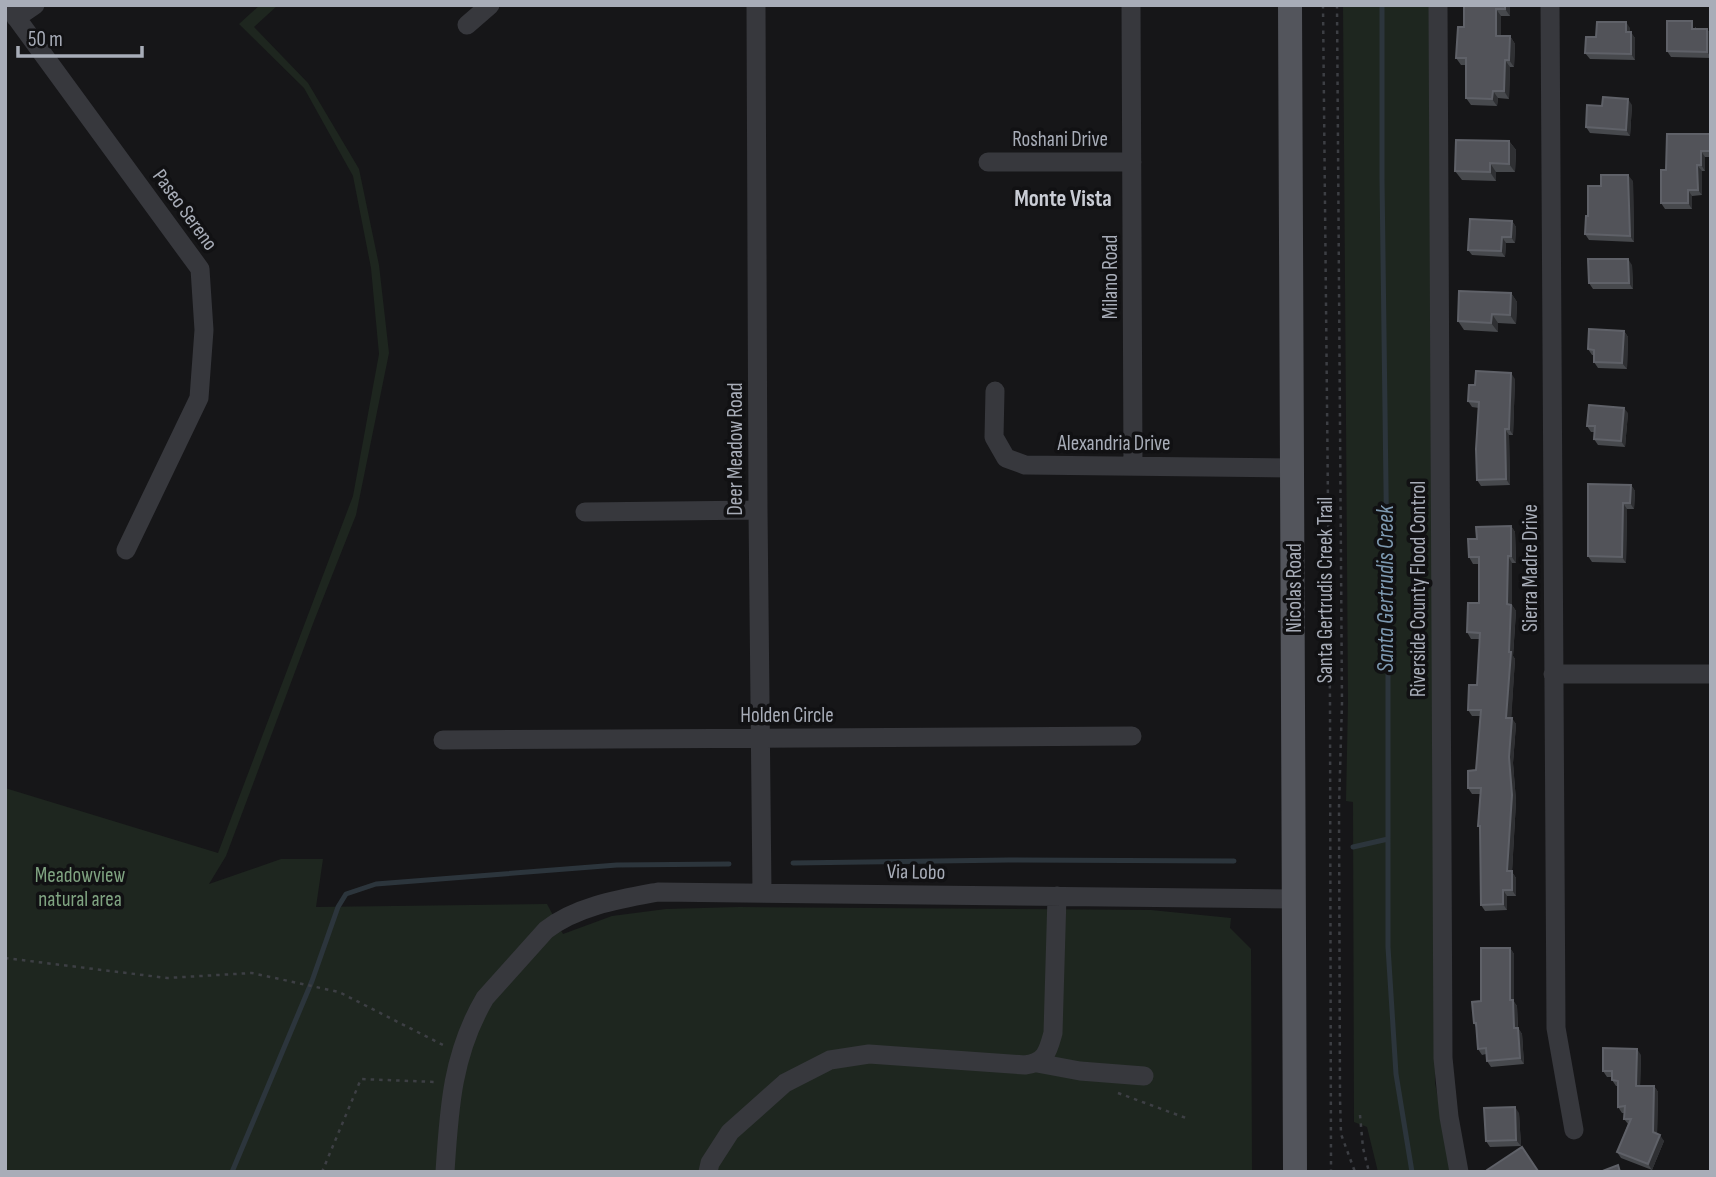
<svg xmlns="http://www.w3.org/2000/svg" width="1716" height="1177" font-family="'Sofia Sans Condensed',sans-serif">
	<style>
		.green { fill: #1e261f }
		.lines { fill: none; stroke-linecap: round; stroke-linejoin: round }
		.stream { stroke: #2c353c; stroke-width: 5 }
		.path { stroke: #3d3f44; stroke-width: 2.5; stroke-dasharray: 3.5 5; stroke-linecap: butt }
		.minor { stroke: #37383d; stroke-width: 19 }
		.major { stroke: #53555c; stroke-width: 24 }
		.wall { fill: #47494d }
		.shaded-wall { fill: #2f3033 }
		.building { fill: #525359; stroke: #5f6168; stroke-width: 2 }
		.labels { text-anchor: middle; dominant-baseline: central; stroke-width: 7; stroke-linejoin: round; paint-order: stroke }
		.street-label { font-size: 21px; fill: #a8adb8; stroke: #111113 }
		.park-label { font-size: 21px; fill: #7fa381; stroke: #111113 }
		.neighbourhood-label { font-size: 23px; font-weight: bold; fill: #c9ccd4; stroke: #111113 }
		.water-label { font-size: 23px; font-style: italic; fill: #7f9bb3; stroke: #111113 }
	</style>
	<rect width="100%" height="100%" fill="#161618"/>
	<path class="green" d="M 260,5 L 278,5 L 254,27 L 308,83 L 359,169 L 379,265 L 389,353 L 356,515 L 314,621 L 226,856 L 209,884 L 281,859 L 323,859 L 316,907 L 547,904 L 563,934 L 612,916 L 666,909 L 739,907 L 1151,910 L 1231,918 L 1230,928 L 1251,949 L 1252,1172 L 5,1172 L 5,788 L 218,853 L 353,496 L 379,354 L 371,268 L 353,176 L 304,88 L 239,24 Z
		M 1343,5 L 1432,5 L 1435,1083 L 1452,1172 L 1378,1172 L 1367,1127 L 1354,1122 L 1353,802 L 1346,801 L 1348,702 Z"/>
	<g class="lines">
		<path class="stream" d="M 1382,5 L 1382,179 L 1388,641 L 1388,947 L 1396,1074 L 1412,1172
			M 1353,847 L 1388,839
			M 793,863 L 1009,860 L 1234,861
			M 232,1172 L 312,981 L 338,907 L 346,894 L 376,884 L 617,865 L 729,864"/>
		<path class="path" d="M 1323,5 L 1330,701 L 1331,1172
			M 1337,5 L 1342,703 L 1339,806 L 1340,1098 L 1341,1134 L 1355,1172
			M 5,958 L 167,978 L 252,973 L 339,992 L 445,1046
			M 1118,1093 L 1186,1118
			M 1360,1115 L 1363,1148 L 1369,1172
			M 322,1172 L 361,1079 L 435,1082"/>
		<path class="minor" d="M 7,5 L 200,269 L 204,330 L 199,398 L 126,550
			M 756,5 L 758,510 L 762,893
			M 1131,5 L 1133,465
			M 1438,5 L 1443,1058 L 1449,1117 L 1459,1172
			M 1550,5 L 1556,1028 L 1574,1130
			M 16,18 L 35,5
			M 467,25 L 490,5
			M 988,162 L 1132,162
			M 995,391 L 994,437 L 1006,458 L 1025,465 L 1293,468
			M 585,512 L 758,510
			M 1553,674 L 1711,674
			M 443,740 L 1132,736
			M 1037,1063 L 1080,1071 L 1144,1076
			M 445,1172 C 449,1109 452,1054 485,998 L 546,930 C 577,906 620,899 658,892 L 1294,899
			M 708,1172 L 710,1163 L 730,1132 L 785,1083 L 830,1060 L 869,1054 L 1025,1065 C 1046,1062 1048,1051 1053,1033 L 1057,896"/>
		<path class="major" d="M 1290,5 L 1295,1172"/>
	</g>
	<path class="wall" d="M 1464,5 L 1510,5 L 1510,16 L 1501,16 L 1501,36 L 1510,36 L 1515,44 L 1514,67 L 1510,67 L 1509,99 L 1498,98 L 1497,106 L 1471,105 L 1466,98 L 1466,65 L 1461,65 L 1456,58 L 1464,27 Z
		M 1696,27 L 1696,29 L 1707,29 L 1711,35 L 1711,58 L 1671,57 L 1667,51 Z
		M 1630,28 L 1630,32 L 1635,38 L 1635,60 L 1590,59 L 1585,53 L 1596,37 Z
		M 1632,105 L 1630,136 L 1590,133 L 1586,127 L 1602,106 Z
		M 1711,134 L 1711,157 L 1705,157 L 1705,171 L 1702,171 L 1702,195 L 1692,196 L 1692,209 L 1665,209 L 1661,203 L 1666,170 Z
		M 1509,141 L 1516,150 L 1515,172 L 1496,172 L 1496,181 L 1462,180 L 1455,171 Z
		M 1633,181 L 1634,242 L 1589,240 L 1585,234 L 1588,216 L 1601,186 Z
		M 1512,221 L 1516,227 L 1515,243 L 1506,243 L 1505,257 L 1472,255 L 1468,250 Z
		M 1632,265 L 1633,289 L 1593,289 L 1589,283 Z
		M 1511,293 L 1517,302 L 1516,324 L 1498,323 L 1498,332 L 1464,330 L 1458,321 Z
		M 1624,331 L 1628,337 L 1627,369 L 1598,368 L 1594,362 L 1594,355 L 1592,355 L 1588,349 Z
		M 1515,379 L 1513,435 L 1509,435 L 1510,485 L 1481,486 L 1477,480 L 1479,408 L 1472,407 L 1468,401 L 1475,385 Z
		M 1628,413 L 1625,447 L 1598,445 L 1594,439 L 1594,432 L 1591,432 L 1587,426 Z
		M 1631,485 L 1635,491 L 1634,509 L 1627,509 L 1626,563 L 1592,562 L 1588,556 Z
		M 1511,526 L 1515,532 L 1516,563 L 1512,563 L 1512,605 L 1516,611 L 1513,656 L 1515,659 L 1511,718 L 1516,724 L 1513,763 L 1516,801 L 1512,872 L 1516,878 L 1516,896 L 1507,896 L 1507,910 L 1485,911 L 1481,905 L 1480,829 L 1478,826 L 1480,794 L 1472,794 L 1468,788 L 1476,770 L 1480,716 L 1472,716 L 1468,710 L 1477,685 L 1480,639 L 1471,639 L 1467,632 L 1479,603 L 1479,564 L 1473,564 L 1469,557 L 1477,539 Z
		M 1510,948 L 1514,954 L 1514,1002 L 1517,1006 L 1518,1028 L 1522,1034 L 1524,1064 L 1491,1067 L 1487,1061 L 1486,1054 L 1482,1055 L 1478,1049 L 1476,1027 L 1474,1023 L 1481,1001 Z
		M 1641,1055 L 1640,1086 L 1654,1086 L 1658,1092 L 1657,1134 L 1664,1141 L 1652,1170 L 1621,1158 L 1617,1152 L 1628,1124 L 1624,1119 L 1625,1113 L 1622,1113 L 1618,1107 L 1618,1086 L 1616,1086 L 1612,1080 L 1612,1077 L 1607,1077 L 1603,1071 Z
		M 1519,1113 L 1521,1146 L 1490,1147 L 1486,1141 Z"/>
	<path class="shaded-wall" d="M 1505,5 L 1510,5 L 1510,16 L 1505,9 Z
		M 1496,9 L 1501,16 L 1501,43 L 1496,36 Z
		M 1626,22 L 1630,28 L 1630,38 L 1626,32 Z
		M 1707,29 L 1711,35 L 1711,57 L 1707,52 Z
		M 1631,32 L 1635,38 L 1635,60 L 1631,54 Z
		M 1510,36 L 1515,44 L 1514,67 L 1509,60 Z
		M 1505,60 L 1510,67 L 1509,99 L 1504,91 Z
		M 1493,91 L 1498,98 L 1497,106 L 1492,99 Z
		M 1628,99 L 1632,105 L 1630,136 L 1626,130 Z
		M 1509,141 L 1516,150 L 1515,172 L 1509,164 Z
		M 1701,151 L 1705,157 L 1705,171 L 1701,165 Z
		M 1490,163 L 1496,172 L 1496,181 L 1490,172 Z
		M 1697,165 L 1702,171 L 1702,195 L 1698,190 Z
		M 1628,175 L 1633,181 L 1634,242 L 1630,236 Z
		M 1688,190 L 1692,196 L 1692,209 L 1688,203 Z
		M 1512,221 L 1516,227 L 1515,243 L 1511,237 Z
		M 1502,237 L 1506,243 L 1505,257 L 1501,251 Z
		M 1628,259 L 1632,265 L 1633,289 L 1629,283 Z
		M 1511,293 L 1517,302 L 1516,324 L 1510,315 Z
		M 1492,314 L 1498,323 L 1498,332 L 1491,323 Z
		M 1624,331 L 1628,337 L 1627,369 L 1622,363 Z
		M 1511,373 L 1515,379 L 1513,435 L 1509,429 Z
		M 1624,408 L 1628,413 L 1625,447 L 1621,441 Z
		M 1505,429 L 1509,435 L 1510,485 L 1506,479 Z
		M 1631,485 L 1635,491 L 1634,509 L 1630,503 Z
		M 1623,503 L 1627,509 L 1626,563 L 1622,557 Z
		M 1511,526 L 1515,532 L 1516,563 L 1511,556 Z
		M 1508,556 L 1512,563 L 1512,605 L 1516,611 L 1513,656 L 1515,659 L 1511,724 L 1506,718 L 1509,652 L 1507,604 Z
		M 1512,718 L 1516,724 L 1513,763 L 1516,801 L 1512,872 L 1516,878 L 1516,896 L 1512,890 L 1507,871 L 1509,757 Z
		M 1503,890 L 1507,896 L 1507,910 L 1503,904 Z
		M 1510,948 L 1514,954 L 1514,1002 L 1517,1006 L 1518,1034 L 1514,1028 L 1510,1000 Z
		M 1518,1028 L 1522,1034 L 1524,1064 L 1520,1058 Z
		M 1637,1049 L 1641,1055 L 1640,1092 L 1636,1086 Z
		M 1654,1086 L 1658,1092 L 1657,1138 L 1653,1132 Z
		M 1515,1107 L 1519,1113 L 1521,1146 L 1516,1140 Z
		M 1660,1135 L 1664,1141 L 1652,1170 L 1648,1164 Z"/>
	<path class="building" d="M 1464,5 L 1505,5 L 1505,9 L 1496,9 L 1496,36 L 1510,36 L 1509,60 L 1505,60 L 1504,91 L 1493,91 L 1492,99 L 1466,98 L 1466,58 L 1456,58 L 1458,27 L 1464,27 Z
		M 1667,21 L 1692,21 L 1692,29 L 1707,29 L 1707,52 L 1667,51 Z
		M 1597,22 L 1626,22 L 1626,32 L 1631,32 L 1631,54 L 1585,53 L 1586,37 L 1596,37 Z
		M 1603,97 L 1628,99 L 1626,130 L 1586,127 L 1587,105 L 1602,106 Z
		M 1667,134 L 1711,134 L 1711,151 L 1701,151 L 1701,165 L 1697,165 L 1698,190 L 1688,190 L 1688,203 L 1661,203 L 1661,170 L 1666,170 Z
		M 1456,140 L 1509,141 L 1509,164 L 1490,163 L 1490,172 L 1455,171 Z
		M 1601,175 L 1628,175 L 1630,236 L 1585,234 L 1586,216 L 1588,216 L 1588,186 L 1601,186 Z
		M 1470,219 L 1512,221 L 1511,237 L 1502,237 L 1501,251 L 1468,250 Z
		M 1588,259 L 1628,259 L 1629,283 L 1589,283 Z
		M 1459,291 L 1511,293 L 1510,315 L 1492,314 L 1491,323 L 1458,321 Z
		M 1589,329 L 1624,331 L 1622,363 L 1594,362 L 1594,350 L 1588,349 Z
		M 1476,371 L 1511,373 L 1509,429 L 1505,429 L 1506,479 L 1477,480 L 1476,449 L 1479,402 L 1468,401 L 1469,385 L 1475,385 Z
		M 1589,405 L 1624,408 L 1621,441 L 1594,439 L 1595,426 L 1587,426 Z
		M 1588,484 L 1631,485 L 1630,503 L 1623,503 L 1622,557 L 1588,556 Z
		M 1511,526 L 1511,556 L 1508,556 L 1507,604 L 1511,605 L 1509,652 L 1511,652 L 1506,718 L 1512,718 L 1509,757 L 1512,795 L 1507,871 L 1512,871 L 1512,890 L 1503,890 L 1503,904 L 1481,905 L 1480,826 L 1478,826 L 1481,788 L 1468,788 L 1468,771 L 1476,770 L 1481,710 L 1468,710 L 1469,685 L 1477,685 L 1480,633 L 1467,632 L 1468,603 L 1479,603 L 1479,557 L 1469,557 L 1468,539 L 1477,539 L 1476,527 Z
		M 1481,948 L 1510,948 L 1510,1000 L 1513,1000 L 1514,1028 L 1518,1028 L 1520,1058 L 1487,1061 L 1486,1048 L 1478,1049 L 1476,1023 L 1474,1023 L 1472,1002 L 1481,1001 Z
		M 1603,1048 L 1637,1049 L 1636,1086 L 1654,1086 L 1653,1132 L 1660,1135 L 1648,1164 L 1617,1152 L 1631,1119 L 1624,1119 L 1625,1106 L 1618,1107 L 1618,1081 L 1612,1080 L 1612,1071 L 1603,1071 Z
		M 1515,1107 L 1516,1140 L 1486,1141 L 1484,1108 Z
		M 1522,1147 L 1538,1171 L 1488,1172 L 1487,1170 Z
		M 1618,1165 L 1620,1172 L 1600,1172 Z"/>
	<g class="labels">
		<g class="street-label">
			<text x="1060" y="139">Roshani Drive</text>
			<text transform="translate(185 210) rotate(54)">Paseo Sereno</text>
			<text transform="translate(1110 277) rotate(-90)">Milano Road</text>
			<text x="1114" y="443">Alexandria Drive</text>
			<text transform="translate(735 449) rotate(-90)">Deer Meadow Road</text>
			<text transform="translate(1530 568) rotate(-90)">Sierra Madre Drive</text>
			<text transform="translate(1294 588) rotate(-90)">Nicolas Road</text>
			<text transform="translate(1418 589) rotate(-90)">Riverside County Flood Control</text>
			<text transform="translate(1325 590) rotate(-90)">Santa Gertrudis Creek Trail</text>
			<text x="787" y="715">Holden Circle</text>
			<text transform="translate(916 872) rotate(1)">Via Lobo</text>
		</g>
		<g class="park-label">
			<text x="80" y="875">Meadowview<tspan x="80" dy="24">natural area</tspan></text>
		</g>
		<g class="neighbourhood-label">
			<text x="1063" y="199">Monte Vista</text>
		</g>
		<g class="water-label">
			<text transform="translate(1386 589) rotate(-90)">Santa Gertrudis Creek</text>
		</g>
	</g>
	<rect width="1716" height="1177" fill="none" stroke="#a8adb8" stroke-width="14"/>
	<path d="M18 46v10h124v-10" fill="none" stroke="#a8adb8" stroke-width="3.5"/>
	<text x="28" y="46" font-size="21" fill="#a8adb8" stroke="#111113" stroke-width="5" paint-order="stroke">50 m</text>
</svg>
